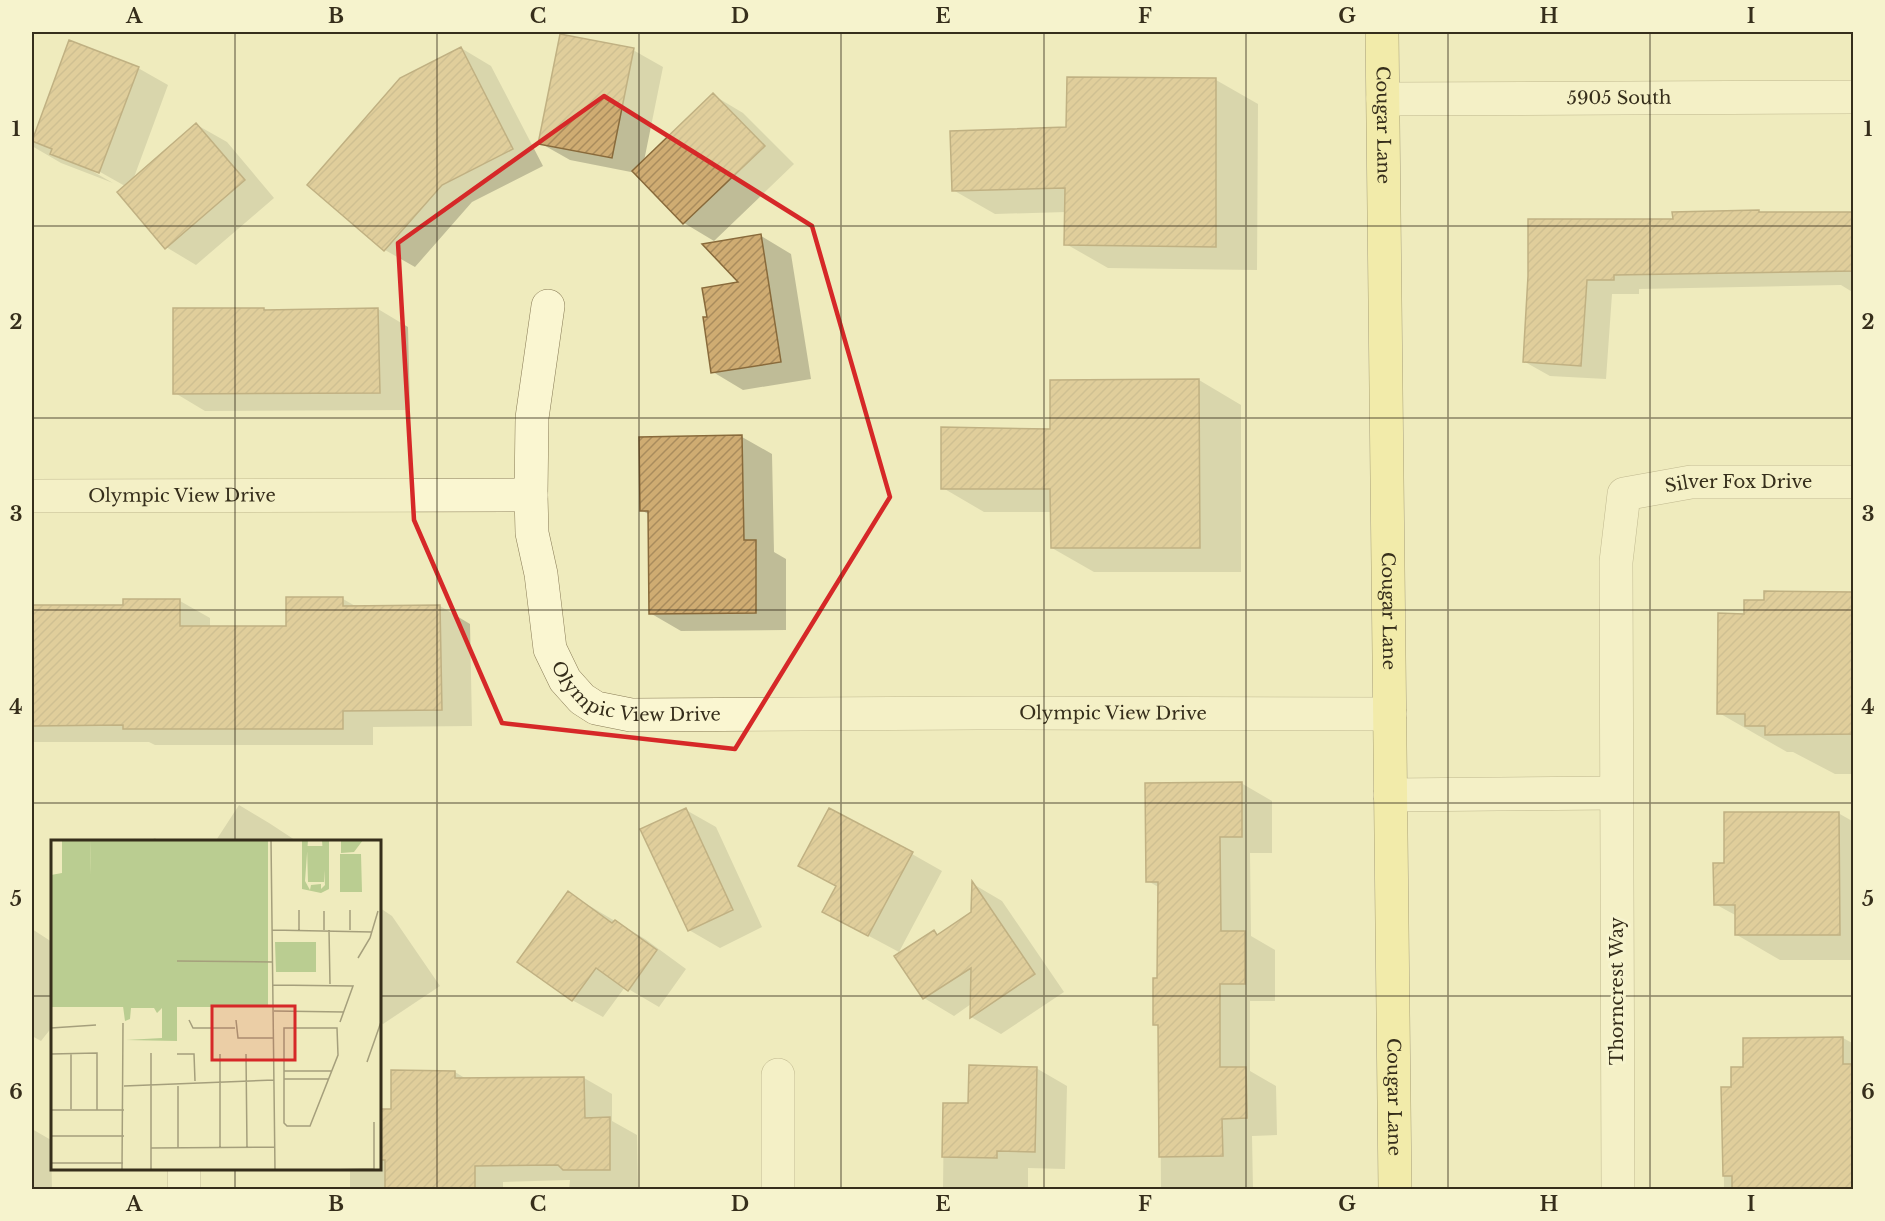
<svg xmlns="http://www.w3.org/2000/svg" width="1885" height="1221" font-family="'Libre Baskerville',serif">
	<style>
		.shadow { fill: #0003 }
		.building { fill: url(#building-hatch); stroke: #886a3b; stroke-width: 1.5 }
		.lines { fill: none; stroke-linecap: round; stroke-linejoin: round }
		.minor-casing { stroke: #887b56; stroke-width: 34 }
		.major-casing { stroke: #55472b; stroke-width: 34 }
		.minor { stroke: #faf6d1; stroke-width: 33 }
		.major { stroke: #f5eb93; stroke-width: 33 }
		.marked { fill: none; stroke: #d62828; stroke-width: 4.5; stroke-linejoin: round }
		.grid { fill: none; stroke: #362e1b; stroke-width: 1.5; stroke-opacity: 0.55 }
		.labels { text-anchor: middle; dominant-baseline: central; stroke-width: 6; stroke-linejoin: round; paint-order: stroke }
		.street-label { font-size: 18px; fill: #362e1b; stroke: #f6f3cd }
		.inset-road { fill: none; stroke: #a59f7c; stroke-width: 1.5 }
		.view { fill: #d62828; fill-opacity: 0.15; stroke: #d62828; stroke-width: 3 }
		.inset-edge { fill: none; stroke: #362e1b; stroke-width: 3 }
		.neatline { fill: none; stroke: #362e1b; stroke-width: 2 }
		.grid-label { font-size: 20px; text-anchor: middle; font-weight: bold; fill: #362e1b }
	</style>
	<defs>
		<pattern id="building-hatch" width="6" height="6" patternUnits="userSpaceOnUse" patternTransform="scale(1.5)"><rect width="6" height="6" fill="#cfac72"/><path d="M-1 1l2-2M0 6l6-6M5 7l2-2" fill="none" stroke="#a98c5d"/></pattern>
	</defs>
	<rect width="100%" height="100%" fill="#efebbd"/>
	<path class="shadow" d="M 70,42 L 138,68 L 168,85 L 133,180 L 197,125 L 227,142 L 274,198 L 196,265 L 166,247 L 125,186 L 93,168 L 92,171 L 113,183 L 61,163 L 32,146 Z
		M 461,48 L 491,66 L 543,166 L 472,202 L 415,267 L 385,250 L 309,184 Z
		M 633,50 L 663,67 L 644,161 L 713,95 L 743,113 L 794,164 L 714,241 L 684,223 L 636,173 L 570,160 L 540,143 Z
		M 1216,80 L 1258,104 L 1257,270 L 1108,268 L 1066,244 L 1066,212 L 995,214 L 953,190 L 1068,129 Z
		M 1759,211 L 1763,214 L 1854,214 L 1854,293 L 1841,285 L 1639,289 L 1639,294 L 1612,294 L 1606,379 L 1550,376 L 1525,362 L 1529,276 L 1674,220 Z
		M 761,236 L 791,254 L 811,379 L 743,390 L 713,372 L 709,318 L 741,283 Z
		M 264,309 L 268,311 L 378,309 L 408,327 L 410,410 L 205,411 L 175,393 Z
		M 1199,380 L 1241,405 L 1241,572 L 1094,572 L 1052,548 L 1052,512 L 984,512 L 943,488 L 1052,430 Z
		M 742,437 L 772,454 L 774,552 L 786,559 L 786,630 L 681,631 L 650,613 L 650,515 L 641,510 L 641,439 Z
		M 1854,594 L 1854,774 L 1835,774 L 1793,752 L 1787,752 L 1719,713 L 1745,616 Z
		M 343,599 L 357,607 L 440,606 L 470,624 L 472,726 L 373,727 L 373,745 L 155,745 L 149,742 L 32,742 L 32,607 L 125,606 L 180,601 L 210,618 L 210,628 L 287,628 Z
		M 1241,783 L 1272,801 L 1272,853 L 1250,853 L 1251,936 L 1275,950 L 1275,1001 L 1250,1001 L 1250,1071 L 1276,1086 L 1277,1135 L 1252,1136 L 1253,1190 L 1161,1190 L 1160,1027 L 1155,1024 L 1158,979 L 1160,888 L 1148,881 Z
		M 239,805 L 269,823 L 298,842 L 215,842 Z
		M 686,810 L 716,827 L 762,927 L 720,948 L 689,930 Z
		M 1838,813 L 1854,822 L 1854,960 L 1780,960 L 1737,935 L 1737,916 L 1715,904 L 1725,865 Z
		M 155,838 L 160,842 L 147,842 Z
		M 912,854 L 942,871 L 899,952 L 824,912 Z
		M 973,884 L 1002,901 L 1064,992 L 1001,1034 L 971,1017 L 971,1004 L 954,1016 L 924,998 L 934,932 L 939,935 L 973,913 Z
		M 568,893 L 645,939 L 686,969 L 659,1007 L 625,987 L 603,1017 L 572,1000 Z
		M 380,908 L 392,916 L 440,986 L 383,1024 L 380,1022 Z
		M 32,929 L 52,942 L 52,1027 L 41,1041 L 32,1036 Z
		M 1843,1038 L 1854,1044 L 1854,1190 L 1724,1190 L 1723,1088 L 1732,1088 L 1745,1068 Z
		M 1036,1068 L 1067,1086 L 1065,1169 L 1028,1168 L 1028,1190 L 943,1190 L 944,1105 L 970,1105 Z
		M 455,1072 L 468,1080 L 584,1078 L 612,1094 L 612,1121 L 637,1135 L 638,1190 L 569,1190 L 570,1180 L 503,1182 L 503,1190 L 350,1190 L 350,1168 L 380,1168 L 380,1110 L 392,1111 Z
		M 32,1129 L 51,1140 L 52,1190 L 32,1190 Z"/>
	<path class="building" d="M 560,34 L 634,48 L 612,158 L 538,144 Z
		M 69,40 L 139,67 L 99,173 L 50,154 L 52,149 L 32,141 Z
		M 461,47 L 513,149 L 442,185 L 384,251 L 307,185 L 400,78 Z
		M 1067,77 L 1216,78 L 1216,247 L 1064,245 L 1065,188 L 952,191 L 950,131 L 1066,127 Z
		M 713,93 L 765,146 L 683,224 L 632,171 Z
		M 196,123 L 245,180 L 165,249 L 117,192 Z
		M 1759,210 L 1759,212 L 1854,212 L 1854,271 L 1614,275 L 1614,280 L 1587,280 L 1581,366 L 1523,362 L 1528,276 L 1528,219 L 1673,219 L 1672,212 Z
		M 761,234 L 781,362 L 711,373 L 703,317 L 707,317 L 702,288 L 738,282 L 702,244 Z
		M 173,308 L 264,308 L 264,310 L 378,308 L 380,393 L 173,394 Z
		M 1199,379 L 1200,548 L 1051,548 L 1050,489 L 941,489 L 941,427 L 1050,429 L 1050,380 Z
		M 742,435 L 744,540 L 756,540 L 756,613 L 649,614 L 648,511 L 640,511 L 639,437 Z
		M 1764,591 L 1854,592 L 1854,734 L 1765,735 L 1765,726 L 1745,726 L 1745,714 L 1717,714 L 1718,613 L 1744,614 L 1744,600 L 1764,600 Z
		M 286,597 L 343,597 L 343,606 L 440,605 L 442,710 L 343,711 L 343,729 L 123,729 L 123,725 L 32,726 L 32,605 L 123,605 L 123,599 L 180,599 L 180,626 L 286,626 Z
		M 1242,782 L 1242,837 L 1220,837 L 1221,931 L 1245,931 L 1245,984 L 1220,984 L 1220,1067 L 1246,1067 L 1247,1118 L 1222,1119 L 1223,1156 L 1159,1157 L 1158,1025 L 1153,1025 L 1153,978 L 1157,978 L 1158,882 L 1146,882 L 1145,783 Z
		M 686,808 L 733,910 L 688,931 L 640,829 Z
		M 829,808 L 913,852 L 868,936 L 822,912 L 836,886 L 798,866 Z
		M 1724,812 L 1839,812 L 1840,935 L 1735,935 L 1735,905 L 1714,905 L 1713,863 L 1724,863 Z
		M 972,881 L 1035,974 L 970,1018 L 971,968 L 923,999 L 894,956 L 934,930 L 937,935 L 971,912 Z
		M 568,891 L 612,923 L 615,920 L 657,950 L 628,991 L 596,968 L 572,1001 L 517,962 Z
		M 1843,1037 L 1843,1064 L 1854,1064 L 1854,1190 L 1732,1190 L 1732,1176 L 1723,1176 L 1721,1087 L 1731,1087 L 1731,1067 L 1743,1067 L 1743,1038 Z
		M 969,1065 L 1037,1067 L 1035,1152 L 997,1151 L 997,1158 L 942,1157 L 943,1103 L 968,1103 Z
		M 391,1070 L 455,1071 L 455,1078 L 584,1077 L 585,1118 L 610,1117 L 610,1170 L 563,1170 L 558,1165 L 475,1166 L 475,1190 L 385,1190 L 385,1160 L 380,1160 L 380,1109 L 391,1109 Z"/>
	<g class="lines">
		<defs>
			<g id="minor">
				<path id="s1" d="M 1383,99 L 1854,97"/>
				<path id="s2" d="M 548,306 L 532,418 L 531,495 L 532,533 L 541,574 L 550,649 L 565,680 L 582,699 L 596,708 L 631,715 L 977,713 L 1390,714"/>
				<path id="s3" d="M 32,496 L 531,495"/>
				<path d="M 1390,795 L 1616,793"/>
				<path d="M 778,1075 L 778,1190"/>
				<path d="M 184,1168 L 184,1190"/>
				<path id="s4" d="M 1618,1190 L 1616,562 L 1624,494 L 1691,482 L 1854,482"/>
			</g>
			<g id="major">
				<path id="s5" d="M 1382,32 L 1395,1190"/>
			</g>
		</defs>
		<use href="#minor" class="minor-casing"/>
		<use href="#major" class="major-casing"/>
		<use href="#minor" class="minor"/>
		<use href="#major" class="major"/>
	</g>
	<path d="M0 0H1885V1221H0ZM 604,96 L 812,226 L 890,497 L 735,749 L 502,723 L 414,520 L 398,243 Z" fill="#efebbd" fill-opacity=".55" fill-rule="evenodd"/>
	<path class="marked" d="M 604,96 L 812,226 L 890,497 L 735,749 L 502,723 L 414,520 L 398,243 Z"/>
	<path class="grid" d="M 235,32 L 235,842M 437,32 L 437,1190M 639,32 L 639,1190M 841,32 L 841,1190M 1044,32 L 1044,1190M 1246,32 L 1246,1190M 1448,32 L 1448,1190M 1650,32 L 1650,1190M 32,226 L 1854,226M 32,418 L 1854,418M 32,610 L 1854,610M 32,803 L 1854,803M 32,996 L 52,996M 380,996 L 1854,996M 235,1168 L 235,1190"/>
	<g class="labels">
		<g class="street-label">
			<text stroke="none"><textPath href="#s1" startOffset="236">5905 South</textPath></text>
			<text stroke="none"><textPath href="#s5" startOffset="93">Cougar Lane</textPath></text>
			<text stroke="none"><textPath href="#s4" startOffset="812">Silver Fox Drive</textPath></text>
			<text stroke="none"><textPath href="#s3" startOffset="150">Olympic View Drive</textPath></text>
			<text stroke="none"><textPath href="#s5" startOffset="579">Cougar Lane</textPath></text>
			<text stroke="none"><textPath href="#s2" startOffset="454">Olympic View Drive</textPath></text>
			<text stroke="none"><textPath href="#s2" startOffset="940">Olympic View Drive</textPath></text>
			<text transform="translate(1617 991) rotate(-90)">Thorncrest Way</text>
			<text stroke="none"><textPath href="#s5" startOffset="1065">Cougar Lane</textPath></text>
		</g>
	</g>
	<g transform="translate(51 840)">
		<rect width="330" height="330" fill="#efebbd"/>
		<path d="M 11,0 L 39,0 L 40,35 L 0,35 L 11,33 ZM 251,0 L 257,0 L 254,41 L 259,50 L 260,45 L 270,44 L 270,49 L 274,45 L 271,0 L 278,0 L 278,49 L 270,53 L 251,49 ZM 290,0 L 312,0 L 303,12 L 290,13 ZM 256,6 L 273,6 L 273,42 L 257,42 ZM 289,14 L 310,14 L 311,52 L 289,52 ZM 224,102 L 265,102 L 265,132 L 225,132 ZM 72,166 L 126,167 L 126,201 L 75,200 L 111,198 L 111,168 L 106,173 L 103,168 L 80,168 L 79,179 L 74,181 Z" fill="#bacd91"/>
		<path d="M 39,0 L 217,0 L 217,167 L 0,167 L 0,35 L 40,35 Z" fill="#bacd91"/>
		<path class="inset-road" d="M 220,0 L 224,330M 248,70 L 248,90M 273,71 L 273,90M 221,90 L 321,92M 278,90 L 279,144M 299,90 L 299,70M 307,118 L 319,98 L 327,71M 126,121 L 221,122M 222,145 L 302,146 L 289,182M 223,171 L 293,172M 138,180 L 142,188 L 184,188M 185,180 L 187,198 L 222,198M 0,188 L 45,185M 233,188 L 286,188 L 287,215 L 259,286 L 236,286 L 233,283 ZM 100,213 L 100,330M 0,214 L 46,213 L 46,270M 126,214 L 143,214 L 144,241M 169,214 L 169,308M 195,214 L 196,308M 316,222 L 330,182M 233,231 L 281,231M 233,239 L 278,239M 73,246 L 223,240M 127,246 L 127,308M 20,269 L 20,214M 0,270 L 73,270M 323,282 L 323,330M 0,296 L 73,296M 100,308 L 223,307M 0,323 L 72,323M 71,330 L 72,183M 277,330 L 323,329"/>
		<path class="view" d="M 161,166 L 244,166 L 244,220 L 161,220 Z"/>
		<rect width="330" height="330" class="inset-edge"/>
	</g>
	<rect width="1885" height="1221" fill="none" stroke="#f6f3cd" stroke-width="66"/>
	<rect x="33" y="33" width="1819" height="1155" class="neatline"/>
	<g class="grid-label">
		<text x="134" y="23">A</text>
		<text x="336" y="23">B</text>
		<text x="538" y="23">C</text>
		<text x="740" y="23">D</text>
		<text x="943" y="23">E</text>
		<text x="1145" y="23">F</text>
		<text x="1347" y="23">G</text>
		<text x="1549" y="23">H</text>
		<text x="1751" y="23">I</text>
		<text x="16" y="136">1</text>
		<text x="1868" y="136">1</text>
		<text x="16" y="329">2</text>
		<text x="1868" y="329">2</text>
		<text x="16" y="521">3</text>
		<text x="1868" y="521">3</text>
		<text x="16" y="714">4</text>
		<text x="1868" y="714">4</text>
		<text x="16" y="906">5</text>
		<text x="1868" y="906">5</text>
		<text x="16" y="1099">6</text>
		<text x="1868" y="1099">6</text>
		<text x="134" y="1211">A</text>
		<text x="336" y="1211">B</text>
		<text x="538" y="1211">C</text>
		<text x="740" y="1211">D</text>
		<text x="943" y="1211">E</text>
		<text x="1145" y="1211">F</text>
		<text x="1347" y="1211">G</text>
		<text x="1549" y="1211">H</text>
		<text x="1751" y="1211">I</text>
	</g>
</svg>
